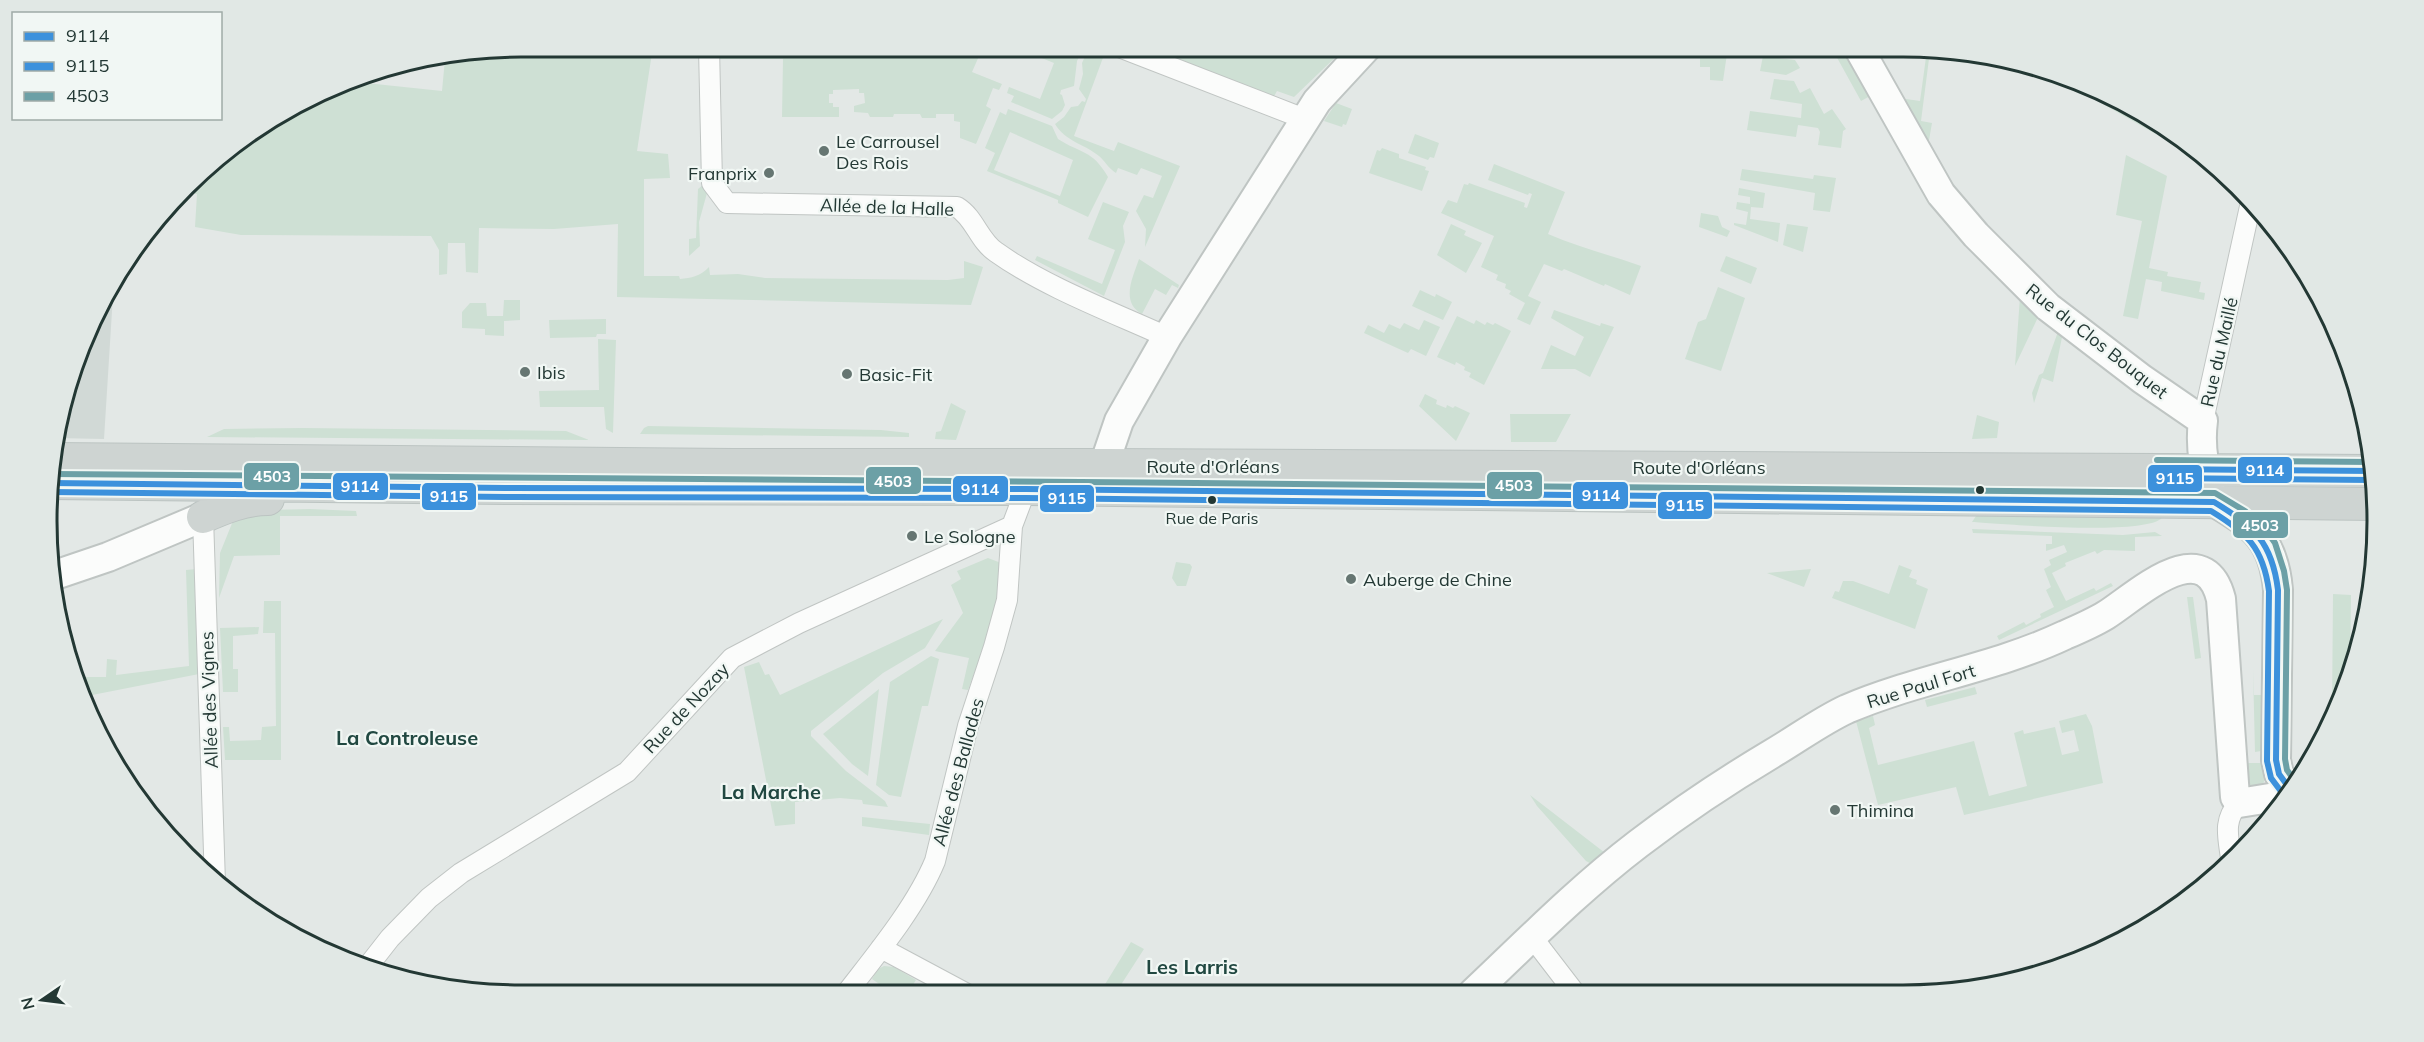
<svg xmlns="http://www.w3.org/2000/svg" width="2424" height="1042" font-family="Mulish,sans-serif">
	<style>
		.built { fill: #d1d9d6 }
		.green { fill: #cee0d4; fill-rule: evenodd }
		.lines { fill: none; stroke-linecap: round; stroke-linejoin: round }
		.street-casing { stroke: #c0c5c3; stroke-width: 22 }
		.secondary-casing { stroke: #bfc5c3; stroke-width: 32 }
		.primary-casing { stroke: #bcc4c2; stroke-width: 34 }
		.street { stroke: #fbfcfb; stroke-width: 20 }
		.secondary { stroke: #fbfcfb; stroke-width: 28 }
		.primary { stroke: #ced4d2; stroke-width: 32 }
		.bus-1-casing { stroke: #f1f7f4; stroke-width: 10 }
		.bus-2-casing { stroke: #f1f7f4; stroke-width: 10 }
		.bus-3-casing { stroke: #f1f7f4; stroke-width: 10 }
		.bus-1 { stroke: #3c91dc; stroke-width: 6 }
		.bus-2 { stroke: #3c91dc; stroke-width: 6 }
		.bus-3 { stroke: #6ca0a6; stroke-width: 6 }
		.poi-dot { fill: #667672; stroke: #f1f7f4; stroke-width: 2 }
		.bus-dot { fill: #233834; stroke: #f1f7f4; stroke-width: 2 }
		.labels { text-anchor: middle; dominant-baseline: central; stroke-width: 4.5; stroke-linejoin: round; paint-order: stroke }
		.bus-label { font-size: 16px; fill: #233834; stroke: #f1f7f4 }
		.poi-label { font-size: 18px; fill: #233834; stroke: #f1f7f4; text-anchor: start }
		.street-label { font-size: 18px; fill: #233834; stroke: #f1f7f4 }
		.neighbourhood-label { font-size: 20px; font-weight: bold; fill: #214841; stroke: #f1f7f4 }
		.rim { fill: none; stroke: #233834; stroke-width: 3 }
		.line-badge { stroke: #f1f7f4; stroke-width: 2 }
		.badge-label { font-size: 16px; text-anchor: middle; font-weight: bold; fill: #fff }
	</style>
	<rect width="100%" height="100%" fill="#e3e8e6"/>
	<path class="built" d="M 114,279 L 104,439 L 55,438 L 56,429 L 110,284 Z"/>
	<path class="green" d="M 521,47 L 637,47 L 637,50 L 652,53 L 637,151 L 668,154 L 670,178 L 644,179 L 644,276 L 679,276 L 680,279 C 691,278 701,276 709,267 L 710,275 L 738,274 L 765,278 L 948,280 L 964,278 L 964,261 L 983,267 L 971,305 L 617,297 L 618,224 L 554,229 L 479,228 L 478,273 L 466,272 L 465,243 L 448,243 L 447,274 L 439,275 L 439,250 L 431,236 L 241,235 L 195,227 L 197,194 L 185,193 L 208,164 L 284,110 L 347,81 L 442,91 L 445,59 Z
		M 714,47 L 983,47 L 972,72 L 1002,84 L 999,90 L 993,88 L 986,106 L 991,109 L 976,144 L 960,138 L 960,122 L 954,121 L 954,114 L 936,114 L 936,118 L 922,118 L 920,114 L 894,114 L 893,117 L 870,117 L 868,113 L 854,112 L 854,106 L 865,103 L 864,93 L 859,93 L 859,89 L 833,90 L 833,94 L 829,94 L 829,103 L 833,103 L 833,107 L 839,107 L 839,117 L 782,117 L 783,59 L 714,59 Z
		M 1014,47 L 1084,47 L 1077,61 L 1074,86 L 1061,90 L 1060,94 L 1062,95 L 1065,105 L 1062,111 L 1052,119 L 1011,102 L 1014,96 L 1007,93 L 1009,87 L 1040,99 L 1054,63 Z
		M 1142,47 L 1346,47 L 1294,97 L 1277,91 L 1273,98 Z
		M 1705,47 L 1728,47 L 1723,81 L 1710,80 L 1710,67 L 1700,67 L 1700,51 L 1705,50 Z
		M 1833,47 L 1846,47 L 1872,95 L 1861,101 L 1835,54 L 1832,55 L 1828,48 Z
		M 1089,48 L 1104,55 L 1074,136 L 1114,151 L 1118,142 L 1180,166 L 1145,247 L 1146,229 L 1136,211 L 1144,195 L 1153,198 L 1162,176 L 1141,168 L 1137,175 L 1118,168 L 1116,173 C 1109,169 1105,161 1099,156 C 1083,143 1066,142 1055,124 L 1064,117 L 1071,107 L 1078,106 L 1082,101 L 1085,102 L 1086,99 L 1079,89 L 1083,74 L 1082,63 Z
		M 1927,50 L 1930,51 L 1921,121 L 1932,123 L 1928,146 L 1906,105 L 1906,99 L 1920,101 Z
		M 1763,56 L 1795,60 L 1800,68 L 1786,75 L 1760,71 Z
		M 1774,79 L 1794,81 L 1800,93 L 1810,88 L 1824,114 L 1832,109 L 1846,129 L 1843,131 L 1841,148 L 1818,145 L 1820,132 L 1818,128 L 1798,125 L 1796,137 L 1747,130 L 1750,111 L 1801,118 L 1802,104 L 1770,99 Z
		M 2090,87 L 2141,110 L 2187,144 L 2184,150 L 2087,95 Z
		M 1336,103 L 1352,109 L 1346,125 L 1343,124 L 1342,127 L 1324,121 Z
		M 1008,109 L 1052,126 L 1058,139 C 1081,154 1092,149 1108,177 L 1088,217 L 1058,203 L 1058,200 L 987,171 L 995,153 L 985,148 L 1000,112 L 1006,115 ZM 1010,132 L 1073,160 L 1060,196 L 994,170 Z
		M 1415,134 L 1439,143 L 1434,158 L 1430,157 L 1428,160 L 1408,153 Z
		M 1382,148 L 1399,154 L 1399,158 L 1426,167 L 1425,170 L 1429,171 L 1422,191 L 1369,173 L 1377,150 L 1380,151 Z
		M 2126,155 L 2167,176 L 2149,268 L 2168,272 L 2167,276 L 2201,282 L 2199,292 L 2205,293 L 2204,300 L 2161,291 L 2162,282 L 2146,279 L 2138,319 L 2123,316 L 2142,221 L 2116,215 Z
		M 1494,164 L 1565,192 L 1548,234 C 1578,247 1610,255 1641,266 L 1630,295 L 1605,284 L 1604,286 L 1564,269 L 1562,271 L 1544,264 L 1528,296 L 1541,302 L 1530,325 L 1517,319 L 1525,303 L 1509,294 L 1511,291 L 1505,288 L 1506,284 L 1496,280 L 1498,275 L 1481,267 L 1494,236 L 1441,213 L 1448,200 L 1457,203 L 1464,184 L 1468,185 L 1469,183 L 1525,203 L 1524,207 L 1527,208 L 1532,194 L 1529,193 L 1528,195 L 1488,180 Z
		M 1742,169 L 1813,179 L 1814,175 L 1836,178 L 1830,212 L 1813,210 L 1815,193 L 1740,180 Z
		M 703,185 L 707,193 L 699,222 L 700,246 L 689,256 L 689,239 L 696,238 L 698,189 Z
		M 1739,188 L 1765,193 L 1763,208 L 1751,207 L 1750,219 L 1780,223 L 1778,242 L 1734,225 L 1734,223 L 1746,225 L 1748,212 L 1736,209 L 1737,202 L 1750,204 L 1750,197 L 1738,195 Z
		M 1103,202 L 1129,212 L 1123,226 L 1125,242 L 1104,296 L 1035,260 L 1037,256 L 1102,284 L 1115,250 L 1088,239 Z
		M 1701,213 L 1718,216 L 1722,227 L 1730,231 L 1727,237 L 1699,227 Z
		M 1451,224 L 1466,231 L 1464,235 L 1482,243 L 1466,273 L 1437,255 Z
		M 1787,224 L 1808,227 L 1803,252 L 1783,245 Z
		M 1726,256 L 1757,268 L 1751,284 L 1720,271 Z
		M 1139,259 L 1179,285 L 1178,288 L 1172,285 L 1166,295 L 1155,289 L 1142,314 C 1120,302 1133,277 1139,259 Z
		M 1718,287 L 1745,298 L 1721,371 L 1685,359 L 1698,322 L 1706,319 Z
		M 1420,290 L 1435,297 L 1436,294 L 1452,302 L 1443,320 L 1412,306 Z
		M 2020,297 L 2039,315 L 2015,366 Z
		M 504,300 L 520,300 L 520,320 L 504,321 L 504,336 L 485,335 L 485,329 L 462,328 L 462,312 L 470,303 L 486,303 L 487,316 L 503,316 Z
		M 1554,310 L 1600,326 L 1601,323 L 1614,327 L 1590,377 L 1575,369 L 1541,369 L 1551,345 L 1575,356 L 1584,337 L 1551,318 Z
		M 1457,316 L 1474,324 L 1476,320 L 1485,325 L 1487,322 L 1493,325 L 1495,323 L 1511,331 L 1484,385 L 1469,377 L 1471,373 L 1464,370 L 1465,367 L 1456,362 L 1455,365 L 1437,357 Z
		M 606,319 L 606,334 L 597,334 L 596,337 L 550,338 L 549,320 Z
		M 1424,320 L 1440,327 L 1426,356 L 1411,349 L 1408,353 L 1364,333 L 1368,325 L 1384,333 L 1389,324 L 1400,329 L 1404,323 L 1419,330 Z
		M 2059,329 L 2063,332 L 2053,382 L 2042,378 L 2034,403 L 2032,393 L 2039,375 L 2043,373 Z
		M 598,339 L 616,340 L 613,433 L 606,429 L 604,407 L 540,407 L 539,391 L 599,390 Z
		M 1425,394 L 1437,400 L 1436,404 L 1446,408 L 1447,405 L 1453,408 L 1455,406 L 1470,413 L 1456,441 L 1419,406 Z
		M 951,403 L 966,411 L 956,440 L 935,439 L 936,432 L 941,431 Z
		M 1510,414 L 1571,414 L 1556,442 L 1511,442 Z
		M 1977,415 L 1999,422 L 1997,438 L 1972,439 Z
		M 648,426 L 881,430 L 909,433 L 909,437 L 640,434 L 644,428 Z
		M 303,428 L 566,431 L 589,440 L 207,437 L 224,429 Z
		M 310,509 L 356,511 L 357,516 L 280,516 L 280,555 L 234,556 L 219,598 L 220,553 L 235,516 L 268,510 Z
		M 1976,516 L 2162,518 C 2144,536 2004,524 1972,522 Z
		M 1972,529 L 2123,535 L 2155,532 L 2162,536 L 2135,537 L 2135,551 L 2104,550 L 2097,554 L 2095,551 L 2065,563 L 2066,566 L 2052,573 L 2066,601 L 2094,588 L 2096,591 L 2111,583 L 2113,586 L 1999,640 L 1997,636 L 2024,622 L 2026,625 L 2041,617 L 2040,614 L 2054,607 L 2046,590 L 2051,587 L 2044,569 L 2051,565 L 2049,560 L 2067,552 L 2064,545 L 2046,551 L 2046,544 L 2052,544 L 2052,536 L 1973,533 Z
		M 988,558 L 1001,563 C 998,608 984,648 968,690 L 962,689 L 969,658 L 935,651 L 963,613 L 951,585 L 961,579 L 957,571 Z
		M 1176,562 L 1190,564 L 1192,567 L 1186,586 L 1177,586 L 1172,578 Z
		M 1899,565 L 1912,570 L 1909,577 L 1917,580 L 1916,584 L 1928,589 L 1915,629 L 1832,598 L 1835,591 L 1839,592 L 1843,581 L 1853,581 L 1889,594 Z
		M 197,569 L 199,674 L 87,696 L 79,677 L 106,677 L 107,659 L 117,660 L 116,675 L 189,666 L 186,570 Z
		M 1811,569 L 1804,587 L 1767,573 Z
		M 2333,594 L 2351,595 L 2350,678 L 2332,712 Z
		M 2187,597 L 2193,597 L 2201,658 L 2195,659 Z
		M 264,601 L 281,601 L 281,760 L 225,760 L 223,727 L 229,727 L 230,741 L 261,740 L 262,727 L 276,726 L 275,633 L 263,633 Z
		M 943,619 L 925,648 L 883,673 L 811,731 L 811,736 L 846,771 L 885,801 L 888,807 L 863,804 L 862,800 L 840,798 L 795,802 L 795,824 L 775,826 L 744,667 L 759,662 L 765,675 L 769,674 L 780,695 Z
		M 259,627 L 258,634 L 233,636 L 233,669 L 238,669 L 238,692 L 223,692 L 220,628 Z
		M 931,656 L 939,659 L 928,706 L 922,706 L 901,797 L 889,795 L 876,785 L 890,682 Z
		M 2253,669 L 2254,695 L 2263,695 L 2261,751 L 2255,752 Z
		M 1975,687 L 1977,694 L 1927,707 L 1925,700 Z
		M 879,689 L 868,776 L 852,764 L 823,734 Z
		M 2086,714 L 2092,726 L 2103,783 L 1964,815 L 1956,787 L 1878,805 L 1856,721 L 1873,716 L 1875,725 L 1869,728 L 1878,765 L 1974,741 L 1989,796 L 2027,786 L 2014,733 L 2023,730 L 2024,734 L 2055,727 L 2062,755 L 2079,751 L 2074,730 L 2062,733 L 2059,721 Z
		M 2242,763 L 2267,763 L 2266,777 L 2262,786 L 2253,788 L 2247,783 Z
		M 1530,795 L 1609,856 L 1595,866 L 1586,861 L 1537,806 Z
		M 862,817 L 930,824 L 929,835 L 862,826 Z
		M 1131,942 L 1144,949 L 1115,994 L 1099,994 Z
		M 884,966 L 894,967 L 916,980 L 907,994 L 877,994 L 882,986 L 872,979 L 878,969 Z"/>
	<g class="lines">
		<defs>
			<path id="street" d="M 709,47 L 712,183 L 727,203 L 957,207 C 975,218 979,241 996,252 C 1045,287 1112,312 1167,337
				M 1119,47 L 1297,116 L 1303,121
				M 2203,421 L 2251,202
				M 203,517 L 215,883
				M 2231,858 C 2228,836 2223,820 2239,803
				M 1532,937 L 1575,993
				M 881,948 L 967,994
				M 369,970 L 372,961 L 390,938 L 429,898 L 461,873 L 627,772 L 732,658 L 799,623 L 1012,526 L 1026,489
				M 845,995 C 875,956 916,907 935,861 L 968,726 L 994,647 L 1007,600 L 1012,526"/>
			<path id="secondary" d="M 1858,47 L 1941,194 L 1976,235 L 2048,307 L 2142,379 L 2203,421 C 2199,451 2206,474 2214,502 C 2254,526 2274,540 2278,590 L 2276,760 L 2279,774 L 2290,789
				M 1104,465 L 1119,421 L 1167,337 L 1317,101 L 1367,47
				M 52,576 L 108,557 L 203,517
				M 1473,993 C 1527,942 1579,889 1638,844 C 1681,811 1726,781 1773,753 C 1797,739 1821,721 1847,709 C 1917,679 1995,668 2065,635 C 2079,629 2093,623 2106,615 C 2136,596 2204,531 2221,599 L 2235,797 L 2239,803 L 2288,795"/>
			<path id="primary" d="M 53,459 L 733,465 L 1104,465 L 2373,471
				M 50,483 L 505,488 L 1026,489 L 2376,504
				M 203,517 C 223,508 245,499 268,499"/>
		</defs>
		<use href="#street" class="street-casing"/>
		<use href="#secondary" class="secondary-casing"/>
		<use href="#primary" class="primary-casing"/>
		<use href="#street" class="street"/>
		<use href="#secondary" class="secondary"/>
		<use href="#primary" class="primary"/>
		<defs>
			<path id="bus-1" d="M 2157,469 L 2373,471
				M 50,483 L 505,488 L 1026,489 L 2214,502 C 2254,526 2272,542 2278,590 L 2276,760 L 2279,774 L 2290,789"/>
			<path id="bus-2" d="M 2157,478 L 2373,480
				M 50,492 L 505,497 L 1026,498 L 2211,511 C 2247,533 2263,547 2269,591 L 2267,761 L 2271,778 L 2283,794"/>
			<path id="bus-3" d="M 2157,460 L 2372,462
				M 51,474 C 772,482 1494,482 2215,493 L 2245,511 L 2266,530 L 2275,543 L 2284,571 L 2287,590 L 2285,759 L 2287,770 L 2295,781"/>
		</defs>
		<use href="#bus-1" class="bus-1-casing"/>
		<use href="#bus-2" class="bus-2-casing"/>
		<use href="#bus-3" class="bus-3-casing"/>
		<use href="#bus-1" class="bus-1"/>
		<use href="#bus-2" class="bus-2"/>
		<use href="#bus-3" class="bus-3"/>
	</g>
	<g class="poi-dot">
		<circle cx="824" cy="151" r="6"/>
		<circle cx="769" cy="173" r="6"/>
		<circle cx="525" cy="372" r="6"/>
		<circle cx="847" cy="374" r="6"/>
		<circle cx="912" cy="536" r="6"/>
		<circle cx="1351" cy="579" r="6"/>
		<circle cx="1835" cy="810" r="6"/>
	</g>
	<g class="bus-dot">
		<circle cx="1980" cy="490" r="5"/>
		<circle cx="1212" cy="500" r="5"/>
	</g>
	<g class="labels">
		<g class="bus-label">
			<text x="1212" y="518">Rue de Paris</text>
		</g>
		<g class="poi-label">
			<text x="836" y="141">Le Carrousel<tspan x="836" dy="21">Des Rois</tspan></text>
			<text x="757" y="173" text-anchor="end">Franprix</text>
			<text x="537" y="372">Ibis</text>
			<text x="859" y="374">Basic-Fit</text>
			<text x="924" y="536">Le Sologne</text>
			<text x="1363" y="579">Auberge de Chine</text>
			<text x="1847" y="810">Thimina</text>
		</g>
		<g class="street-label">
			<text transform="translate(887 207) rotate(2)">Allée de la Halle</text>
			<text transform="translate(2097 341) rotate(38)">Rue du Clos Bouquet</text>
			<text transform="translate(2219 352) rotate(-77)">Rue du Maillé</text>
			<text x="1213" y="466">Route d'Orléans</text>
			<text x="1699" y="467">Route d'Orléans</text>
			<text transform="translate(1921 686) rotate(-17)">Rue Paul Fort</text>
			<text transform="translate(209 700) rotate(-92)">Allée des Vignes</text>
			<text transform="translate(686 708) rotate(-47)">Rue de Nozay</text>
			<text transform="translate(958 772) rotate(-75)">Allée des Ballades</text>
		</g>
		<g class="neighbourhood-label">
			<text x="407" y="737">La Controleuse</text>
			<text x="771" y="791">La Marche</text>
			<text x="1192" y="966">Les Larris</text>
		</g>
	</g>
	<path d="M0 0H2424V1042H0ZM521 57H1903A464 464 0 0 1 2367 521V521A464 464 0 0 1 1903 985H521A464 464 0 0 1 57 521V521A464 464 0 0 1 521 57Z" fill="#e1e8e5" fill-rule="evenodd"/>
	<path class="rim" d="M521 57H1903A464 464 0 0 1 2367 521V521A464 464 0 0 1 1903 985H521A464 464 0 0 1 57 521V521A464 464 0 0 1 521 57Z"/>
	<g class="line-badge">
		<rect x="2237" y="456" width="56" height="28" rx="6" fill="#3c91dc"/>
		<rect x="243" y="462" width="57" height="29" rx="6" fill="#6ca0a6"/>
		<rect x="2147" y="464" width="56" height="29" rx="6" fill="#3c91dc"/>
		<rect x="865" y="466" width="57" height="29" rx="6" fill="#6ca0a6"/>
		<rect x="1486" y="471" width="57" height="29" rx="6" fill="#6ca0a6"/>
		<rect x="332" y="472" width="57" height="29" rx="6" fill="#3c91dc"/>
		<rect x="952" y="475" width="57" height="28" rx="6" fill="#3c91dc"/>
		<rect x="1572" y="481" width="57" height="29" rx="6" fill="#3c91dc"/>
		<rect x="421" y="482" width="56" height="29" rx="6" fill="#3c91dc"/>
		<rect x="1039" y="484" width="56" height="29" rx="6" fill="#3c91dc"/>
		<rect x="1657" y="491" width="56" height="29" rx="6" fill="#3c91dc"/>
		<rect x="2232" y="511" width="57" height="28" rx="6" fill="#6ca0a6"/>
	</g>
	<g class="badge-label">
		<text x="2265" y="476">9114</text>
		<text x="272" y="482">4503</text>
		<text x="2175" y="484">9115</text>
		<text x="893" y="487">4503</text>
		<text x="1514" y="491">4503</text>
		<text x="360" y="492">9114</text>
		<text x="980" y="495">9114</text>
		<text x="1601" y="501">9114</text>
		<text x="449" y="502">9115</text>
		<text x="1067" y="504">9115</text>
		<text x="1685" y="511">9115</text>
		<text x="2260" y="531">4503</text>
	</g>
	<rect x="12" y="12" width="210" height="108" fill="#f1f7f4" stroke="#9faba7" stroke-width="1.5"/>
	<rect x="24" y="32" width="30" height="9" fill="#3c91dc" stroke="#9faba7" stroke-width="1.5"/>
	<text x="66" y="42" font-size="18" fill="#233834">9114</text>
	<rect x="24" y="62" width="30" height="9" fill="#3c91dc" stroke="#9faba7" stroke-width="1.5"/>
	<text x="66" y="72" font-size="18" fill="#233834">9115</text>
	<rect x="24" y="92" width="30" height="9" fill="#6ca0a6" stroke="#9faba7" stroke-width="1.5"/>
	<text x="66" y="102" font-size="18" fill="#233834">4503</text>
	<g transform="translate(42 1000) rotate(256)" stroke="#f1f7f4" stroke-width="4.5" paint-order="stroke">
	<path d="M0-4.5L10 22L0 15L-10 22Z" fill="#233834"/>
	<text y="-9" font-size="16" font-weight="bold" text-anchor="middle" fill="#233834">N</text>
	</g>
</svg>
